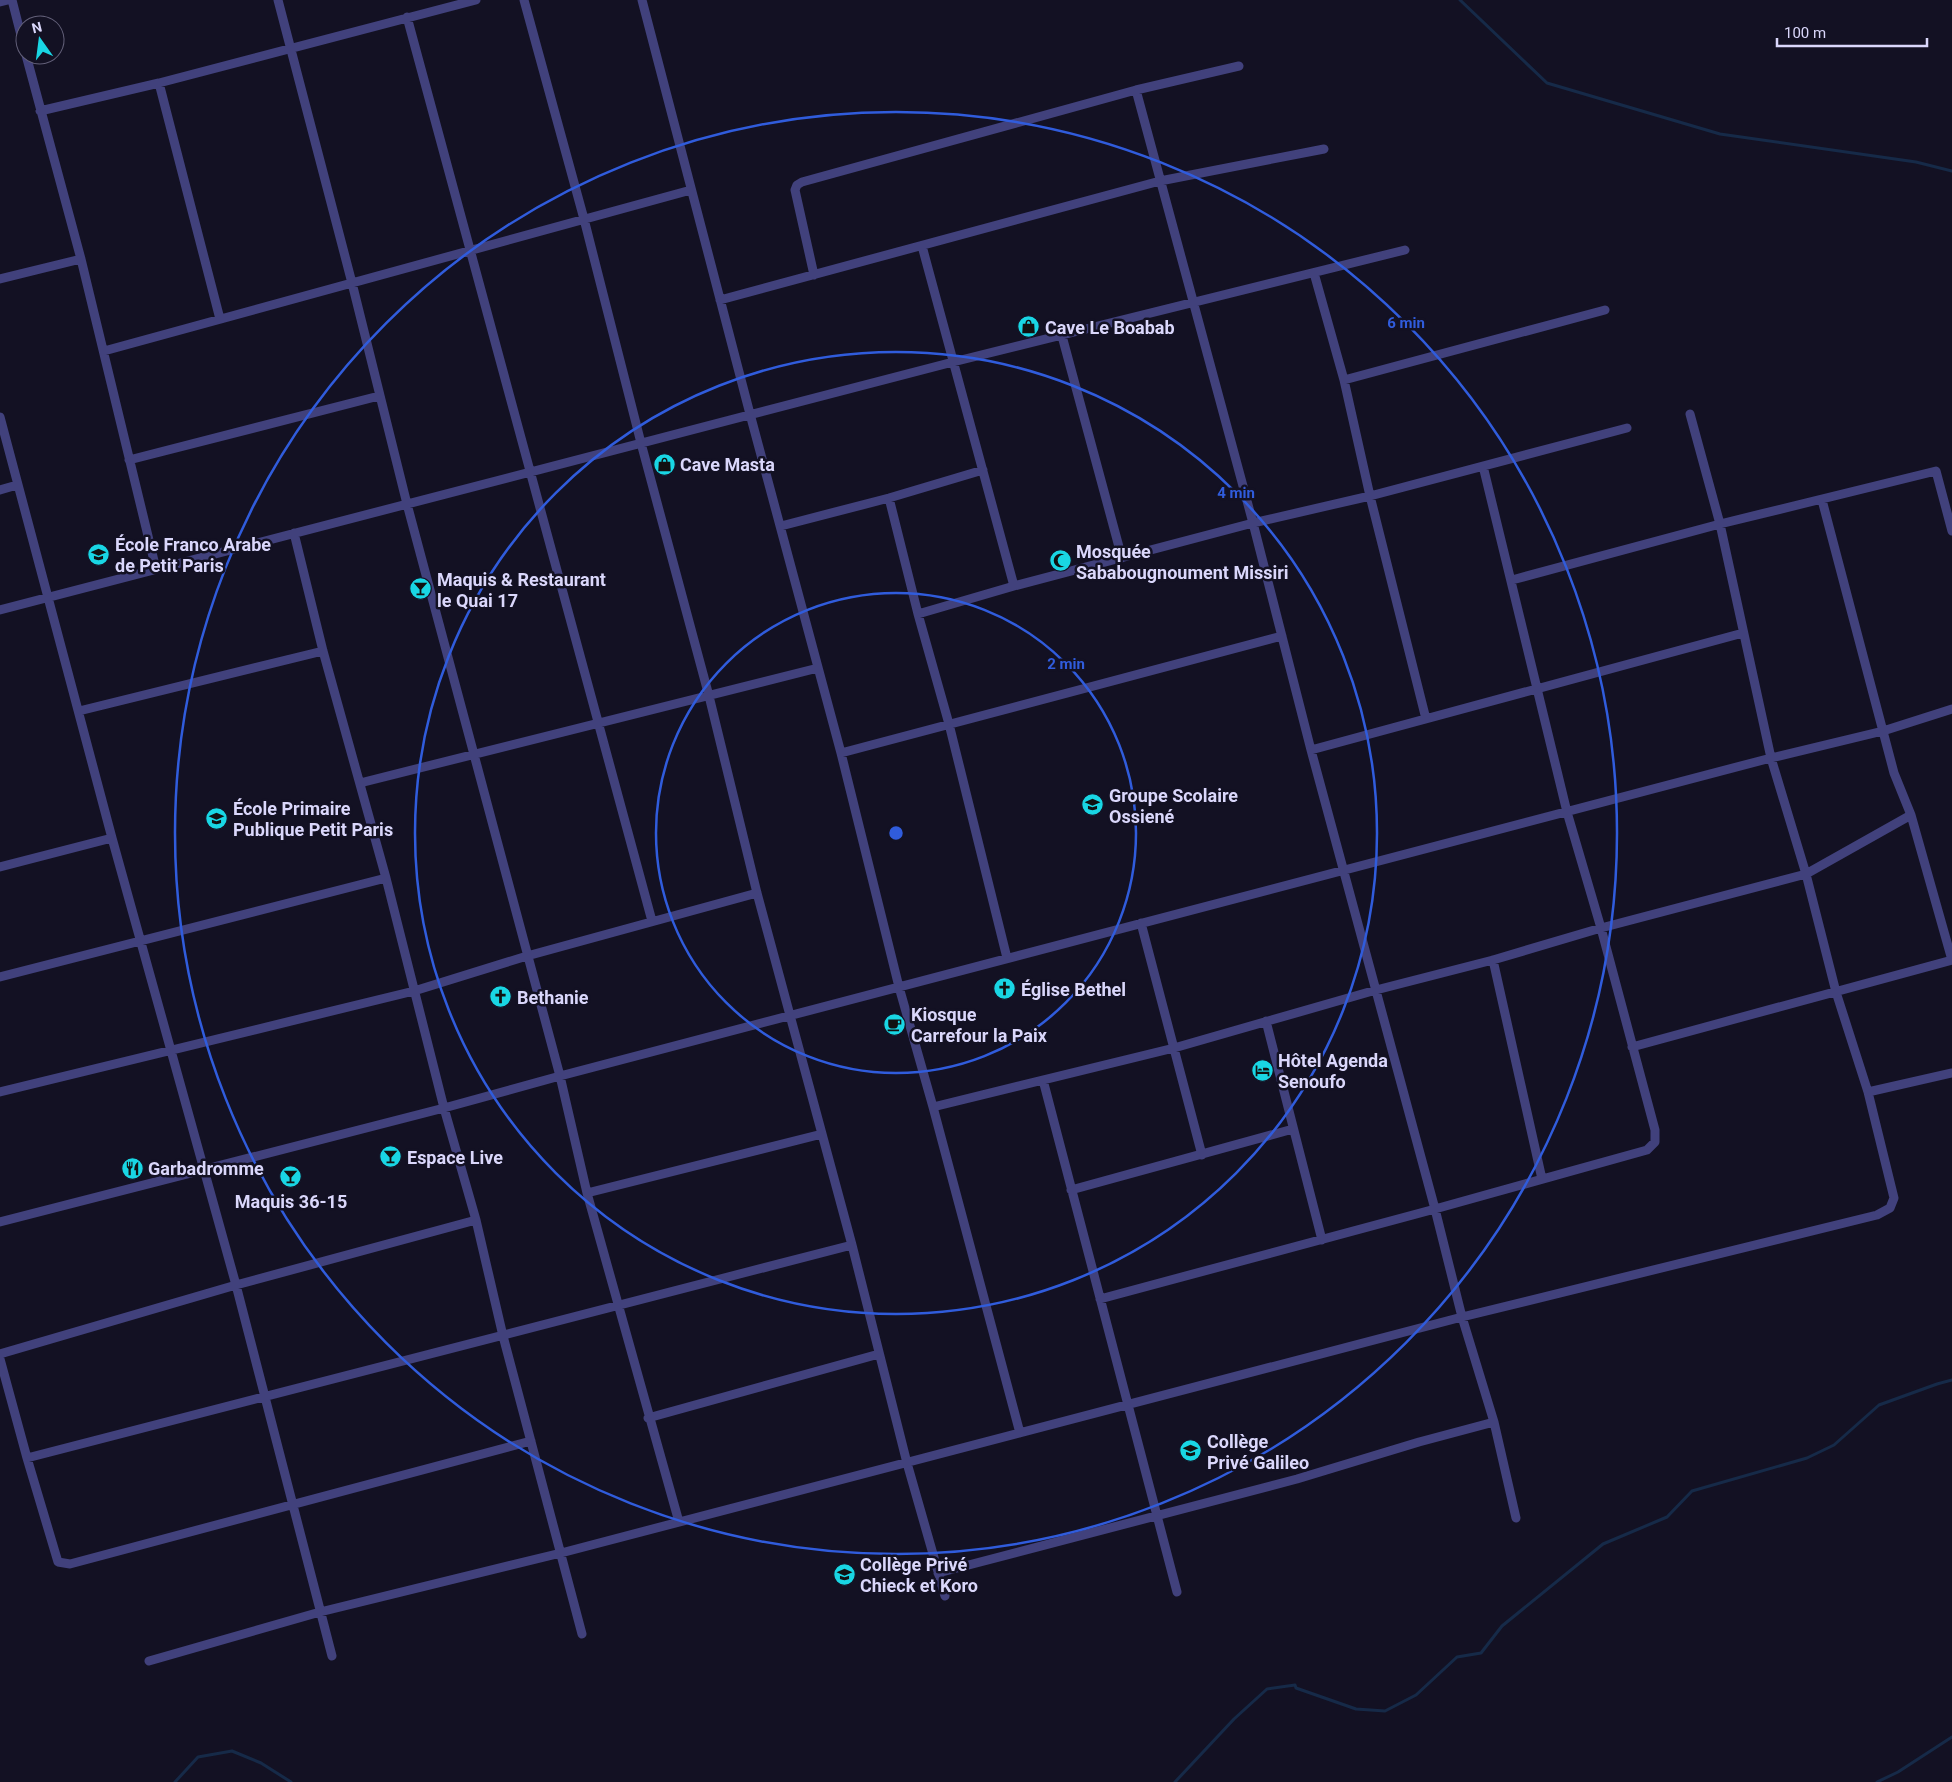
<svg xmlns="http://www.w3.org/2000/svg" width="1952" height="1782" font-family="Roboto,sans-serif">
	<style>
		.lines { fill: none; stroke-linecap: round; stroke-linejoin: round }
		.stream { stroke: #162a48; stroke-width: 3 }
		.minor { stroke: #41417c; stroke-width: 9 }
		.ring { fill: none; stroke: #305cdc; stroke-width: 2.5 }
		.labels { text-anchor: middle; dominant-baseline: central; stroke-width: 5; stroke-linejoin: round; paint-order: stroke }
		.poi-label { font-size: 18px; font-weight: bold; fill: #dad7fb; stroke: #131123; text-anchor: start }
		.centre { fill: #305cdc; stroke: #131123; stroke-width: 2.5 }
		.ring-label { font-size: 15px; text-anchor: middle; font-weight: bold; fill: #305cdc; stroke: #131123; stroke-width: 5; stroke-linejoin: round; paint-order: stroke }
	</style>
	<rect width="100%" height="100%" fill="#131123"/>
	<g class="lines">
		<path class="stream" d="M 1460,0 L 1547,83 L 1720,134 L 1916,162 L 1952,171
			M 175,1782 L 198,1757 L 232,1751 L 261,1763 L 291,1782
			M 1175,1782 L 1234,1719 L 1267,1689 L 1295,1685 L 1296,1688 L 1356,1709 L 1385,1711 L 1416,1695 L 1457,1657 L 1481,1653 L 1502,1626 L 1603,1544 L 1667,1517 L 1692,1491 L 1807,1458 L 1834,1445 L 1879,1405 L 1937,1384 L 1952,1380
			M 1877,1782 L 1898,1772 L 1952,1737"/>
		<path class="minor" d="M 12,0 L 25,51
			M 278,0 L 352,283 L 407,504 L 560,1076 L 587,1193 L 679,1522
			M 524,0 L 584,219 L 641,443 L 709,696 L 757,893 L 852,1245 L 907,1463 L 945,1596
			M 642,0 L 750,414 L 841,753 L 899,987 L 933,1107 L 1020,1433
			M 0,2 L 8,0
			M 407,17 C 491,318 571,620 652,921
			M 26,55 L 81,259 L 156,569
			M 159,83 L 220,319
			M 1136,90 L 1253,523 L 1311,750 L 1435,1209 L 1462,1317 L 1494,1422 L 1516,1518
			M 40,111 L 159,83 L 476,0
			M 922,246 L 1014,586
			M 1314,273 L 1344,380 L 1370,496 L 1426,719
			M 814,275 L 795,190 L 797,185 L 802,182 L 1136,90 L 1239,66
			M 0,279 L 81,259
			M 720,300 L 1160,181 L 1324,149
			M 1062,336 L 1122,558
			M 104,351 L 691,190
			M 1344,380 L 1605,310
			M 0,417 L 112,838 L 236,1285 L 332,1656
			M 129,460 L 379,396
			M 0,490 L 17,485
			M 889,498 L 918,614 L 949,724 L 1007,958
			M 1822,500 L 1894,773 L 1911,815 L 1952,960
			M 781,526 L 889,498 L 983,470
			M 294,533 L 323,651 L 386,878 L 444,1108 L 476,1220 L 503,1336 L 582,1634
			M 1512,580 L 1720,524 L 1936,471 L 1952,531
			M 0,610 L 953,362 L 1405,250
			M 918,614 L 1014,586 L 1253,523 L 1370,496 L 1627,428
			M 79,711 L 323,651
			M 1311,750 L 1743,633
			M 841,753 L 1282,636
			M 360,783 L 818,668
			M 0,867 L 112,838
			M 1141,923 L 1202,1155
			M 1493,960 L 1542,1179
			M 0,977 L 386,878
			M 1266,1021 L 1322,1240
			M 1632,1047 L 1952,960
			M 1043,1080 L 1177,1592
			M 0,1092 L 414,991 L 527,956 L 757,893
			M 1868,1092 L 1952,1073
			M 933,1107 L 1174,1048 L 1376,990 L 1493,960 L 1601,928 L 1806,874 L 1911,815
			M 1071,1190 L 1293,1129
			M 587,1193 L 822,1134
			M 0,1222 L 444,1108 L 560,1076 L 1771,758 L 1883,731 L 1952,709
			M 1100,1299 L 1435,1209 L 1647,1150 L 1655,1142 L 1655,1130 L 1601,928 L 1567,812 L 1483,466
			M 0,1354 L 236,1285 L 476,1220
			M 0,1359 L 27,1458 L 58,1562 L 70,1564 L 531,1441
			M 648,1418 L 879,1354
			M 27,1458 C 302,1389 576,1314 852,1245
			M 938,1573 L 1297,1479 L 1419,1442 L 1494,1422
			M 149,1661 L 320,1612 L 561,1553 L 1462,1317 L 1877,1215 L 1890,1208 L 1894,1198 L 1868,1092 L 1836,992 L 1806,874 L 1771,758 L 1720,524 L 1690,414"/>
	</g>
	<g class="ring">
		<circle cx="896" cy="833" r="240"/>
		<circle cx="896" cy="833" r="481"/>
		<circle cx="896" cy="833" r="721"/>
	</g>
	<defs>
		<symbol id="shop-disc" viewBox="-11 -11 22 22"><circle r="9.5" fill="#19d6e4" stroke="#131123"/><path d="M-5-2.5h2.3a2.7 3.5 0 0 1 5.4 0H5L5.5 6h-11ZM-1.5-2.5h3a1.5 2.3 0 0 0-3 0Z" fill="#111"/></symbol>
		<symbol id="school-disc" viewBox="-11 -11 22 22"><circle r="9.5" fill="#19d6e4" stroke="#131123"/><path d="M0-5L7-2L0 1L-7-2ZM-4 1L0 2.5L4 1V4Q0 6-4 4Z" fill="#111"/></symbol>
		<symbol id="mosque-disc" viewBox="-11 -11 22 22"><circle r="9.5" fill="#19d6e4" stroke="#131123"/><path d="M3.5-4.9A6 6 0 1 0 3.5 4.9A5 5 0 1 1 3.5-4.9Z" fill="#111"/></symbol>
		<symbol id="bar-disc" viewBox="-11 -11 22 22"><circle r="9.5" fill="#19d6e4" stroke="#131123"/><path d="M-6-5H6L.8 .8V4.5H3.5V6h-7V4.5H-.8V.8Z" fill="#111"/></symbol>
		<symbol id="church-disc" viewBox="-11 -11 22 22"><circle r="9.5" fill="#19d6e4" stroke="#131123"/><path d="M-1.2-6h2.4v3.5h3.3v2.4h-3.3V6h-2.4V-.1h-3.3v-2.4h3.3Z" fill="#111"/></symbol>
		<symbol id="cafe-disc" viewBox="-11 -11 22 22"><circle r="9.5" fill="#19d6e4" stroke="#131123"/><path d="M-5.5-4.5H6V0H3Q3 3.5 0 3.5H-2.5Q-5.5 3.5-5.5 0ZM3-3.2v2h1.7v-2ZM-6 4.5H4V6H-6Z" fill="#111"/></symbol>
		<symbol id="hotel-disc" viewBox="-11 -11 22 22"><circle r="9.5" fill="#19d6e4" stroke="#131123"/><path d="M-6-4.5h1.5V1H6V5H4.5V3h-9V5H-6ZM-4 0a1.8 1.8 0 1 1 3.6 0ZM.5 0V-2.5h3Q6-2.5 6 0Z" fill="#111"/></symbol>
		<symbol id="restaurant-disc" viewBox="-11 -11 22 22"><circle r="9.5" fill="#19d6e4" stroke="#131123"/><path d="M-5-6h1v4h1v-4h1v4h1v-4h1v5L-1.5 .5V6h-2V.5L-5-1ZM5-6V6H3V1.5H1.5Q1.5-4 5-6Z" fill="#111"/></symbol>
	</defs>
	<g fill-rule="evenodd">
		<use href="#shop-disc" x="1016" y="314" width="25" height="25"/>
		<use href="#shop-disc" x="652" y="452" width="25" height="25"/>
		<use href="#school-disc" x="86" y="542" width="25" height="25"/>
		<use href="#mosque-disc" x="1048" y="548" width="25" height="25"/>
		<use href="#bar-disc" x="408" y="576" width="25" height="25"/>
		<use href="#school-disc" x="1080" y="792" width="25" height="25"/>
		<use href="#school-disc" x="204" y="806" width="25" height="25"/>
		<use href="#church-disc" x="992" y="976" width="25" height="25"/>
		<use href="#church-disc" x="488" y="984" width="25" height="25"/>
		<use href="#cafe-disc" x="882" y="1012" width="25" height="25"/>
		<use href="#hotel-disc" x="1250" y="1058" width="25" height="25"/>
		<use href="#bar-disc" x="378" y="1144" width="25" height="25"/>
		<use href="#restaurant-disc" x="120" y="1156" width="25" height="25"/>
		<use href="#bar-disc" x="278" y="1164" width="25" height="25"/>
		<use href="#school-disc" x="1178" y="1438" width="25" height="25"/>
		<use href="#school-disc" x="832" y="1562" width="25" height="25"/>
	</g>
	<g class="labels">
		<g class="poi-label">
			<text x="1045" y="327">Cave Le Boabab</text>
			<text x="680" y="464">Cave Masta</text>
			<text x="115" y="544">École Franco Arabe<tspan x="115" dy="21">de Petit Paris</tspan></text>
			<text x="1076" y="551">Mosquée<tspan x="1076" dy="21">Sababougnoument Missiri</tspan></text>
			<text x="437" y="579">Maquis &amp; Restaurant<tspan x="437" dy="21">le Quai 17</tspan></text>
			<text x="1109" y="795">Groupe Scolaire<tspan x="1109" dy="21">Ossiené</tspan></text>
			<text x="233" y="808">École Primaire<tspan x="233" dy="21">Publique Petit Paris</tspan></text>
			<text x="1021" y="989">Église Bethel</text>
			<text x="517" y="997">Bethanie</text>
			<text x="911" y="1014">Kiosque<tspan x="911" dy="21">Carrefour la Paix</tspan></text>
			<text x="1278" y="1060">Hôtel Agenda<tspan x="1278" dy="21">Senoufo</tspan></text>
			<text x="407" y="1157">Espace Live</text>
			<text x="148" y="1168">Garbadromme</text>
			<text x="291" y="1201" text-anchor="middle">Maquis 36-15</text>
			<text x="1207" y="1441">Collège<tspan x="1207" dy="21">Privé Galileo</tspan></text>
			<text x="860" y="1564">Collège Privé<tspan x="860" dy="21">Chieck et Koro</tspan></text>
		</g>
	</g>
	<circle cx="896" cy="833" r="8" class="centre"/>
	<g class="ring-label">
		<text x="1406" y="328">6 min</text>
		<text x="1236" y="498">4 min</text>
		<text x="1066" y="669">2 min</text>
	</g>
	<g transform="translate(40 40) rotate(346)"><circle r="24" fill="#131123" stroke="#636079"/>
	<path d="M0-4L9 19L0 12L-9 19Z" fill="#19d6e4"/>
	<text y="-8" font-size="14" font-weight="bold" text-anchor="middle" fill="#dad7fb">N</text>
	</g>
	<path d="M1777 38v8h150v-8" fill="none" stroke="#dad7fb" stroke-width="2.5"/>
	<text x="1784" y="38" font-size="15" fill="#dad7fb" stroke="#131123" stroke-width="4" paint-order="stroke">100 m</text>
</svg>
